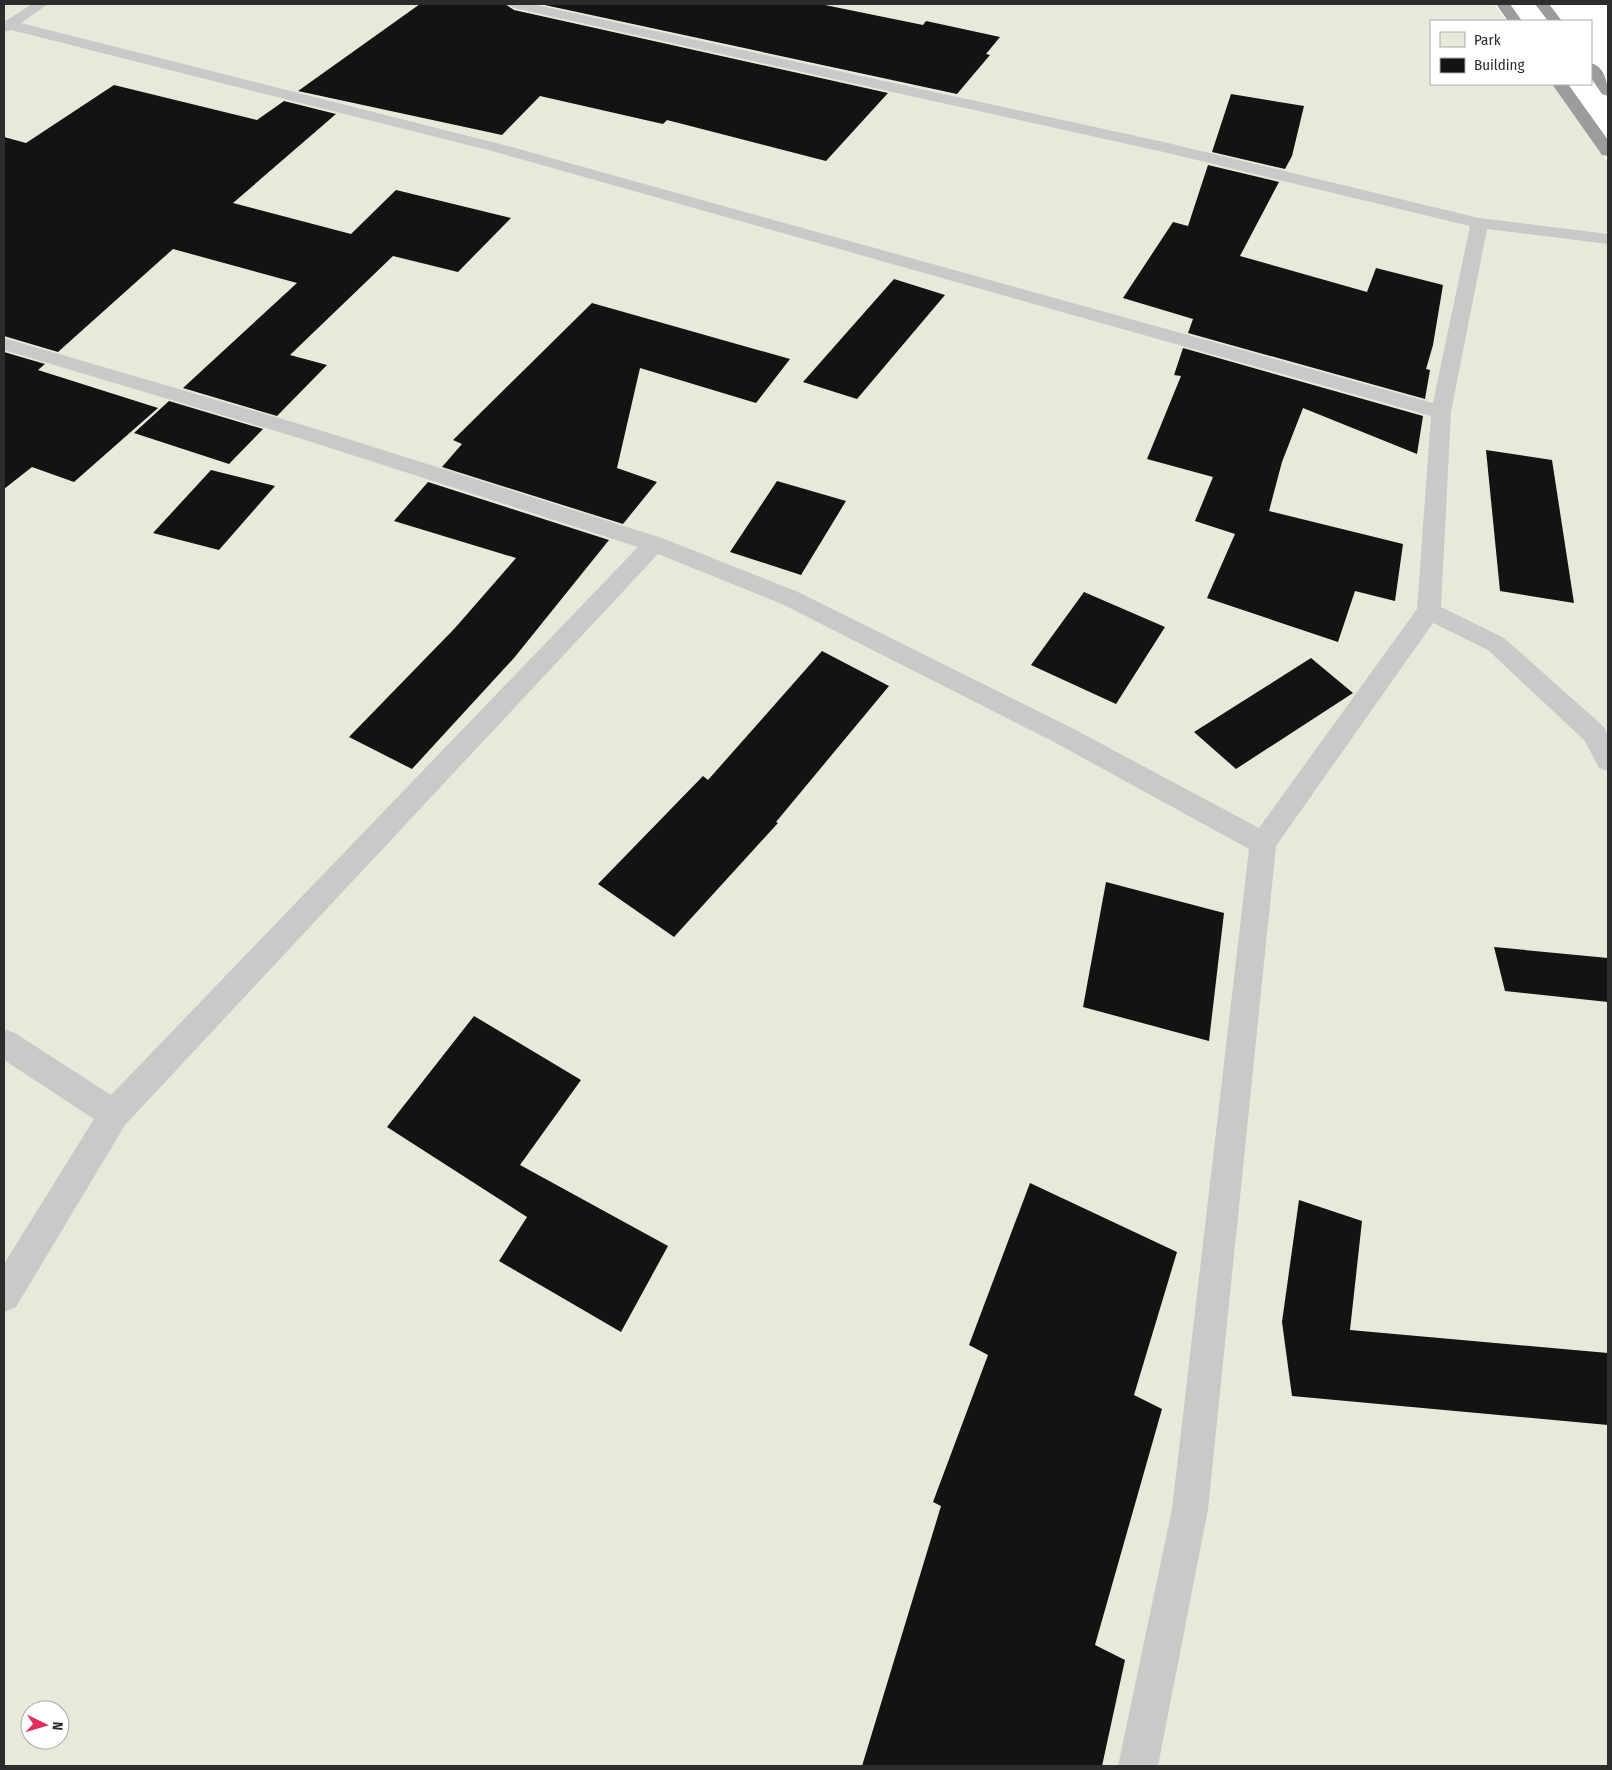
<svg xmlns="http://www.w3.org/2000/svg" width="1612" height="1770" font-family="'Fira Sans Condensed',sans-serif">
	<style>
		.green { fill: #e6ead9; fill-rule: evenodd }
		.building { fill: #131313 }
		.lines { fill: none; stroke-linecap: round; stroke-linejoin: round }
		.service { fill: #c9c9c9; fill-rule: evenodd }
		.trunk { fill: #9c9c9c; fill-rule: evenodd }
	</style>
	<rect width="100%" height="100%" fill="#fff"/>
	<path class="green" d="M 4,4 L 1494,4 L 1507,21 L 1431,21 L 1431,84 L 1552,84 L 1608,162 L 1608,1766 L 4,1766 ZM 30,1710 L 60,1710 L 60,1740 L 30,1740 Z"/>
	<path class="building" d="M 420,4 L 505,4 L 514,10 L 888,93 L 826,161 L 667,120 L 663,124 L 540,96 L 502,135 L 298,91 Z
		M 540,4 L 820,4 L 923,25 L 926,21 L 1000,37 L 986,54 L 990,55 L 957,94 Z
		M 114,85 L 257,120 L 284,101 L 336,114 L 233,203 L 351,234 L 396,190 L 511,218 L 458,272 L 393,256 L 290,355 L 327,365 L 277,416 L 183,388 L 297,283 L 173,249 L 58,352 L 4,336 L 4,137 L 26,143 Z
		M 1231,94 L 1304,106 L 1292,156 L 1285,169 L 1212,152 Z
		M 1208,165 L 1279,182 L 1240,256 L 1367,292 L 1376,268 L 1443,285 L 1433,345 L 1426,369 L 1430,370 L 1425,399 L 1188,333 L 1193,319 L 1123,298 L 1173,222 L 1188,226 Z
		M 894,279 L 945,295 L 857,399 L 803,382 Z
		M 592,303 L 790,359 L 756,403 L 640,368 L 617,468 L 657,482 L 623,524 L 442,467 L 462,444 L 453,440 Z
		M 1183,348 L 1423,416 L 1417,454 L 1303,408 L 1282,462 L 1269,511 L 1403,544 L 1395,601 L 1355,591 L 1338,642 L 1207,598 L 1235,534 L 1195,521 L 1213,477 L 1147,459 L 1181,376 L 1174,375 Z
		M 4,352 L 45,364 L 38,370 L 158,408 L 74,482 L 32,467 L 4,489 Z
		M 169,401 L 263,429 L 229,464 L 134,433 Z
		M 1486,450 L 1552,460 L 1574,603 L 1500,591 Z
		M 211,470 L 275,486 L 219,550 L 153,533 Z
		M 777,481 L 846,501 L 801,575 L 730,552 Z
		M 428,482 L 609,540 L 514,658 L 412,769 L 349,737 L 455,628 L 516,558 L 394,521 Z
		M 1084,592 L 1165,627 L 1116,704 L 1031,665 Z
		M 822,651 L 889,686 L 776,822 L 778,823 L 674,937 L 598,884 L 703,776 L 708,780 Z
		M 1311,658 L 1353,693 L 1236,769 L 1194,732 Z
		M 1106,882 L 1224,913 L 1209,1041 L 1083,1007 Z
		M 1494,947 L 1608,958 L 1608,1002 L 1505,991 Z
		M 474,1016 L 581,1080 L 520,1165 L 668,1246 L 621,1332 L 499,1261 L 527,1217 L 387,1127 Z
		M 1030,1183 L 1177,1252 L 1134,1395 L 1162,1409 L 1095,1645 L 1125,1660 L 1102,1766 L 862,1766 L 941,1506 L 933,1502 L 988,1355 L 969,1345 Z
		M 1299,1200 L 1362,1221 L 1350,1330 L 1608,1353 L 1608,1425 L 1292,1396 L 1282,1322 Z"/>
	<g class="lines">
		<path class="service" d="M 32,4 L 48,4 L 21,23 L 504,145 L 1433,403 L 1470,226 L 1168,153 L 514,8 L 507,4 L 532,4 L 1168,143 L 1479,218 L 1608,234 L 1608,244 L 1487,229 L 1451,412 L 1441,607 L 1504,638 L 1604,727 L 1608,735 L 1608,771 L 1599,768 L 1585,741 L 1488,650 L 1433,623 L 1276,846 L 1208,1509 L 1158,1766 L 1118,1766 L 1172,1509 L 1249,849 L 1054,742 L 782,604 L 658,554 L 125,1125 L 16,1307 L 4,1312 L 4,1264 L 94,1119 L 4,1060 L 4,1029 L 15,1033 L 111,1095 L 638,547 L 299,438 L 4,350 L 4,338 L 313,428 L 662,538 L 798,592 L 1072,728 L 1259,828 L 1417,609 L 1431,416 L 492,151 L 11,30 L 4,32 L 4,22 Z"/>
		<path class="trunk" d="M 1496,4 L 1510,4 L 1522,21 L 1508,21 Z
			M 1535,4 L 1549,4 L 1562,21 L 1548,21 Z
			M 1591,63 C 1605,67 1608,83 1608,96 L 1602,94 L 1591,78 Z
			M 1552,84 L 1568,84 L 1608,140 L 1608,156 L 1602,155 Z"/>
	</g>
	<rect width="1612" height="1770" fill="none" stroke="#2c2c2c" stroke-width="10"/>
	<rect x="1430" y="20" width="162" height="65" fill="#ffffff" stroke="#ababab"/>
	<rect x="1440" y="32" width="25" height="15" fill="#e6ead9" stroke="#ababab"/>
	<text x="1474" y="45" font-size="15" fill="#2c2c2c">Park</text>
	<rect x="1440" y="58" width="25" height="15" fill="#131313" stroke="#ababab"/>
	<text x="1474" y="70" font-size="15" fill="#2c2c2c">Building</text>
	<g transform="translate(45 1725) rotate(95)"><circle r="24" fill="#ffffff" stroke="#ababab"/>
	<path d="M0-4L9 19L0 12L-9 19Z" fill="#e52d5c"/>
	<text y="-8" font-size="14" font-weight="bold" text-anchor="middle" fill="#2c2c2c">N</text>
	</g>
</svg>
